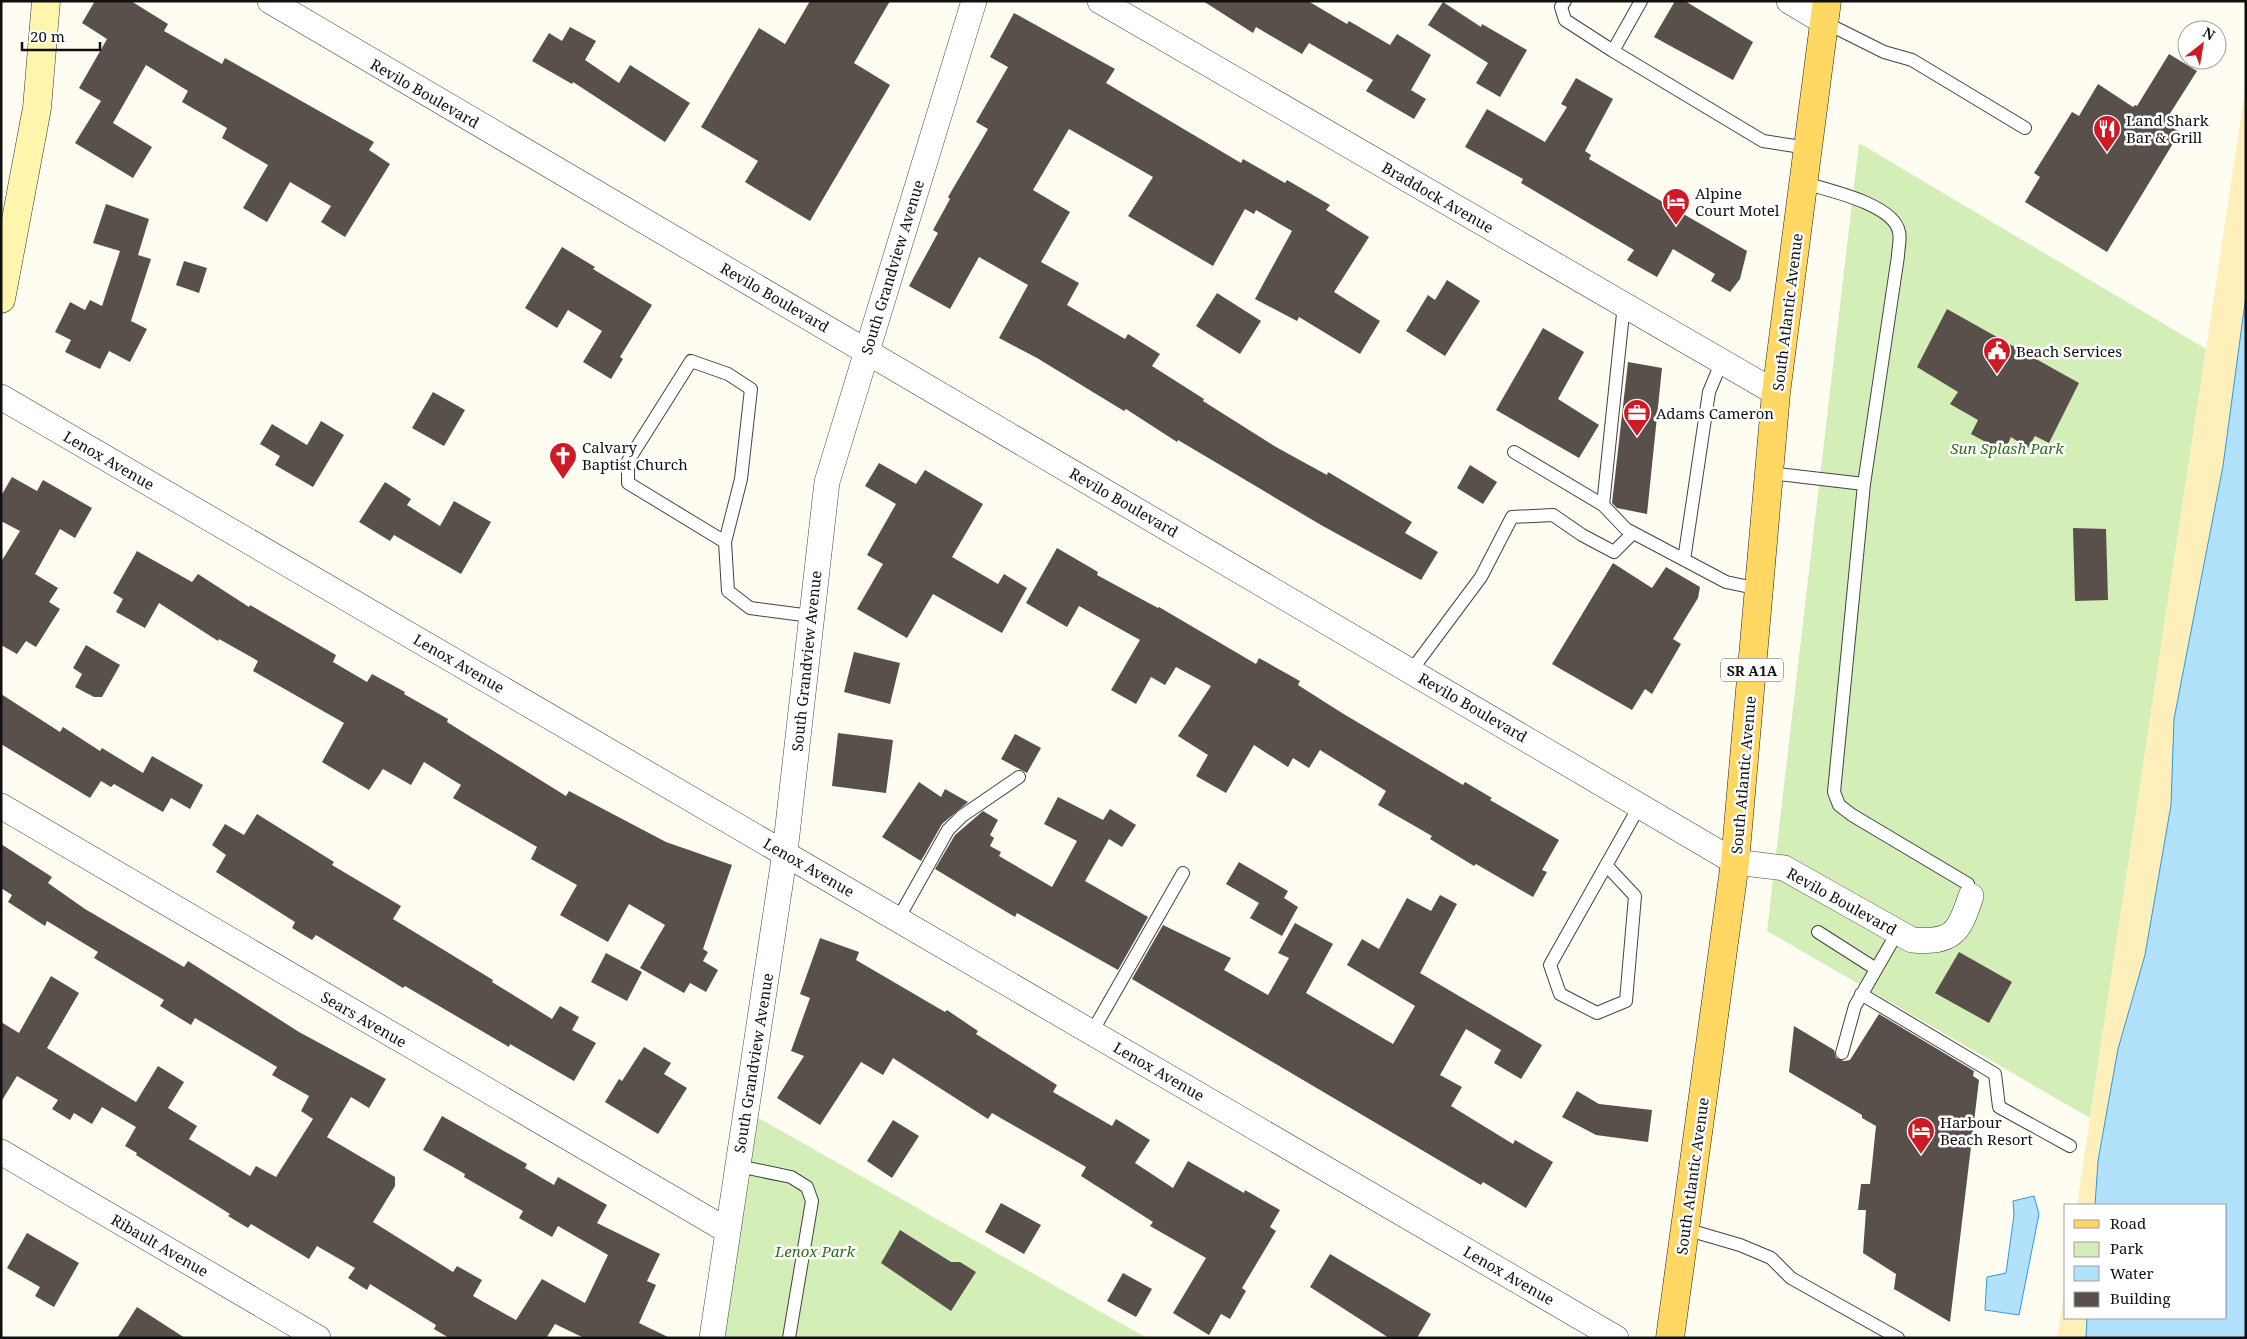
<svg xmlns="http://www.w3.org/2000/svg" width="2247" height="1339" font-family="'Noto Serif',serif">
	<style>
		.green { fill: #d4eeb7 }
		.sand { fill: #ffefba }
		.water { fill: #b2e1fb; stroke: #3298d9 }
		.building { fill: #59504b }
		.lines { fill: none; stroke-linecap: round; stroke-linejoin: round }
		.lane-casing { stroke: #434343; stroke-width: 14 }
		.street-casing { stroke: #434343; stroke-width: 26 }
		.secondary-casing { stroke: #323232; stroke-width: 29 }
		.primary-casing { stroke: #212121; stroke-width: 29 }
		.lane { stroke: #fff; stroke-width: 12 }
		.street { stroke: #fff; stroke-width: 25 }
		.secondary { stroke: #fff5ad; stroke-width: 28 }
		.primary { stroke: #ffd762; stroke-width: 28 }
		.labels { text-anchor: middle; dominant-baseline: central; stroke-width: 5; stroke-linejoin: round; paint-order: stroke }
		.shield { fill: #fff; stroke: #585858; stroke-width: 1 }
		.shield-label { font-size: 14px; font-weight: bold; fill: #101010 }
		.street-label { font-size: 15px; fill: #101010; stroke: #fff }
		.poi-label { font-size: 15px; fill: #101010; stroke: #fff; text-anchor: start }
		.park-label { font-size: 15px; font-style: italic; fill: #2c6e19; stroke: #fff }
	</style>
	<rect width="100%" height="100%" fill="#fffcf2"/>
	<path class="green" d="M 1859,143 L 2206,349 L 2090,1118 L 1767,931 Z
		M 746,1111 L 1147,1338 L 712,1338 Z"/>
	<path class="sand" d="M 2246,84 L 2246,1338 L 2057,1338 L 2066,1280 L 2066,1318 L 2226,1318 L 2226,1205 L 2077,1205 Z"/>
	<path class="water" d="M 2246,295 L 2246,1338 L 2086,1338 L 2087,1318 L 2226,1318 L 2226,1205 L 2095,1205 L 2098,1161 L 2118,1049 L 2145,955 L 2171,805 L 2174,719 L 2223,466 Z
		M 2034,1196 L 2039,1214 L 2019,1315 L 1985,1310 L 1987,1277 L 2006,1273 L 2014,1215 L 2013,1201 Z"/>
	<path class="building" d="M 95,1 L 131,1 L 168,24 L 164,31 L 222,64 L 225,58 L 374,142 L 369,150 L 390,164 L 345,237 L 321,222 L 331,206 L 290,182 L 267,222 L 243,208 L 268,165 L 222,138 L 227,128 L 182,102 L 188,91 L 146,65 L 113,123 L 152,147 L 133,178 L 75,143 L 101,101 L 79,88 L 107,39 L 82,23 Z
		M 810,1 L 890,1 L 854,63 L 890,85 L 810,221 L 745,182 L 758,161 L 701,127 L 759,28 L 785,44 Z
		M 1203,1 L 1308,1 L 1347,24 L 1349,21 L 1390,45 L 1397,34 L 1431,55 L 1411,90 L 1426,99 L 1414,119 L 1366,91 L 1373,80 L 1309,43 L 1302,54 L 1256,27 L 1253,33 Z
		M 1675,1 L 1685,1 L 1753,42 L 1733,80 L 1654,37 Z
		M 1443,2 L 1481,27 L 1482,24 L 1527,50 L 1500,97 L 1476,83 L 1488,63 L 1428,25 Z
		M 1014,13 L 1115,69 L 1106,83 L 1241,163 L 1243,159 L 1285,183 L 1287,180 L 1330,205 L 1326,210 L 1369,237 L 1334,292 L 1380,321 L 1360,354 L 1299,317 L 1297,321 L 1255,299 L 1292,231 L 1256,210 L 1254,214 L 1245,209 L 1213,266 L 1128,216 L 1153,177 L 1069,129 L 1033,190 L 1070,212 L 1041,262 L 1079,283 L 1067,305 L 1125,339 L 1128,334 L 1160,354 L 1152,366 L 1204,399 L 1203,401 L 1276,447 L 1327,475 L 1328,472 L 1412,522 L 1405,533 L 1438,552 L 1421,580 L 1321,525 L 1178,440 L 1177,442 L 1126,409 L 1124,411 L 1037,358 L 999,338 L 1028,285 L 979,257 L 950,309 L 909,286 L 938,233 L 933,230 L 950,199 L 948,197 L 988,129 L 976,122 L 1008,67 L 990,57 Z
		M 570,27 L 596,41 L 585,60 L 619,83 L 630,65 L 690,103 L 665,142 L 573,82 L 572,84 L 532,61 L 549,33 L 562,41 Z
		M 2169,54 L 2197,71 L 2164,123 L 2180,132 L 2107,252 L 2025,202 L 2040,177 L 2034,173 L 2072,112 L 2079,116 L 2098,84 L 2133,107 L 2135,105 L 2137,106 Z
		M 1576,78 L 1613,99 L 1585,151 L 1591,155 L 1589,159 L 1747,251 L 1740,279 L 1730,292 L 1711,281 L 1715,274 L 1673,249 L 1657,277 L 1627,260 L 1634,250 L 1521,183 L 1523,179 L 1465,147 L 1487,109 L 1545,142 L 1567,107 L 1561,104 Z
		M 106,204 L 149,219 L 138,255 L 151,259 L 131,321 L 147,329 L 130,362 L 109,351 L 100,369 L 65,352 L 71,340 L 55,332 L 70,302 L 85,310 L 90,300 L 102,306 L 120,251 L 93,243 Z
		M 562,247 L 595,267 L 593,269 L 652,305 L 620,357 L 623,359 L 611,379 L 583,362 L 602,331 L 568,310 L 557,328 L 525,308 Z
		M 184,261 L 207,268 L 199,293 L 176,285 Z
		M 1447,280 L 1480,301 L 1445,356 L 1406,331 L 1428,295 L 1435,300 Z
		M 1217,293 L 1261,321 L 1240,354 L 1196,326 Z
		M 1947,309 L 2079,383 L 2049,443 L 2035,436 L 2028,448 L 2011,437 L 2004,452 L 1971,434 L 1978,420 L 1950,404 L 1958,392 L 1917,367 Z
		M 1543,328 L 1584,352 L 1558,399 L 1599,425 L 1579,458 L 1496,410 Z
		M 1628,362 L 1662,368 L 1647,514 L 1617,508 L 1612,503 Z
		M 433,392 L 465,410 L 444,446 L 412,428 Z
		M 321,421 L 344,435 L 313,487 L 275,465 L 280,456 L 260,444 L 272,424 L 307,445 Z
		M 879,463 L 916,484 L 925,470 L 983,504 L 952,557 L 998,584 L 1004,574 L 1027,588 L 1002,633 L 933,594 L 907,638 L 857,609 L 883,564 L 867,555 L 896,504 L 865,486 Z
		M 1470,465 L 1497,482 L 1483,504 L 1457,488 Z
		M 12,477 L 37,491 L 43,480 L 92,508 L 75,538 L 60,529 L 35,574 L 58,588 L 49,602 L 60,609 L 36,647 L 26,641 L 17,654 L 1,645 L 1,562 L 20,531 L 1,521 L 1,496 Z
		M 385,482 L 411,499 L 407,505 L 440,526 L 454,501 L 491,522 L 461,574 L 394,535 L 390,541 L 359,522 Z
		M 2073,528 L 2106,529 L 2108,600 L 2075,601 Z
		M 1057,548 L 1098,572 L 1097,575 L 1158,608 L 1159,607 L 1256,664 L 1259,658 L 1300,681 L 1298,685 L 1342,713 L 1463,785 L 1465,782 L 1492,798 L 1490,800 L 1559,840 L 1542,870 L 1547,872 L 1533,897 L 1476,864 L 1474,866 L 1430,839 L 1432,836 L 1378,805 L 1386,791 L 1320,750 L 1309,768 L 1293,758 L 1288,767 L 1254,745 L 1226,793 L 1196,776 L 1208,755 L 1178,736 L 1211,686 L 1176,667 L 1165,685 L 1151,677 L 1136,704 L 1111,690 L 1140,640 L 1079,606 L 1067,627 L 1026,603 Z
		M 137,551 L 192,582 L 198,574 L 249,607 L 250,605 L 336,655 L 333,662 L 367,682 L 372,674 L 405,692 L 404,694 L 448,719 L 447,722 L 566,796 L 569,791 L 666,842 L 732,865 L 703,949 L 708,952 L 703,961 L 718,970 L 706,992 L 690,983 L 684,993 L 640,968 L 665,925 L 629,904 L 608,942 L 560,915 L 577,885 L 531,859 L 537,847 L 453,798 L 461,785 L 424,762 L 411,785 L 383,769 L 369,790 L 322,762 L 344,723 L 253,671 L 258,661 L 219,639 L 218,641 L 159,603 L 145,628 L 116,612 L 123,599 L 113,593 Z
		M 1613,563 L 1652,588 L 1666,567 L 1700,587 L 1698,598 L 1673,639 L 1681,644 L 1652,694 L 1645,689 L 1632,710 L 1552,664 Z
		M 86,645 L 120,665 L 102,697 L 94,697 L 75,687 L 82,674 L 73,668 Z
		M 854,652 L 900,663 L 890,704 L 844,692 Z
		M 1,694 L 60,732 L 63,727 L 100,751 L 102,748 L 143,773 L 152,756 L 203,785 L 190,809 L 171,798 L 163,812 L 114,784 L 111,787 L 101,781 L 90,798 L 1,744 Z
		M 838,733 L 893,740 L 886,793 L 832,786 Z
		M 1015,734 L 1041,748 L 1027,773 L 1001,759 Z
		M 919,782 L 941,797 L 945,789 L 968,802 L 942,824 L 921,861 L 882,837 Z
		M 1058,797 L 1103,820 L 1110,809 L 1136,825 L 1122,847 L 1109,839 L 1085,881 L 1148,917 L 1118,970 L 1017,913 L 1015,917 L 935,869 L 955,835 L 983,811 L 998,820 L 990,835 L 994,838 L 990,846 L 1001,852 L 999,856 L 1052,887 L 1077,841 L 1044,824 Z
		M 257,814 L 334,862 L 332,865 L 401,906 L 393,919 L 493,980 L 492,982 L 552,1019 L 560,1006 L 579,1017 L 572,1030 L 596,1043 L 574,1081 L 510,1044 L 509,1047 L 405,986 L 403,988 L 316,935 L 312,940 L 292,928 L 295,922 L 216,872 L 226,855 L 212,845 L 225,824 L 244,835 Z
		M 1,844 L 52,877 L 48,883 L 85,909 L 184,967 L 188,961 L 299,1032 L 386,1079 L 369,1108 L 351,1097 L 327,1137 L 395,1177 L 395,1186 L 373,1222 L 453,1272 L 457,1266 L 482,1280 L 473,1296 L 516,1320 L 542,1279 L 585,1303 L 608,1255 L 558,1226 L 552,1237 L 519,1218 L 523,1211 L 464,1177 L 465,1174 L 423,1150 L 442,1116 L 527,1164 L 525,1168 L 554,1185 L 558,1177 L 607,1205 L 597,1223 L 660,1254 L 647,1281 L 656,1285 L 639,1323 L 670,1338 L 584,1338 L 555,1324 L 547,1337 L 549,1338 L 449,1338 L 434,1329 L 436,1325 L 370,1284 L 367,1290 L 348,1278 L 355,1268 L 317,1246 L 309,1259 L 251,1224 L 248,1228 L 228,1216 L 230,1214 L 136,1155 L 137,1153 L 125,1146 L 136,1127 L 102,1107 L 92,1124 L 74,1113 L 70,1120 L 52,1109 L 58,1100 L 17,1076 L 1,1102 L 1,1022 L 19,1033 L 51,976 L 79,993 L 47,1048 L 136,1102 L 158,1066 L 184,1082 L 168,1108 L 197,1126 L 189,1139 L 250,1176 L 256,1166 L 276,1177 L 313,1119 L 301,1111 L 309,1096 L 272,1075 L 277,1067 L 195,1018 L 191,1025 L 160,1006 L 164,1000 L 94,958 L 98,952 L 47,921 L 45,926 L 8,902 L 12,895 L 1,888 Z
		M 1239,862 L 1288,891 L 1284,898 L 1298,907 L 1282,936 L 1250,918 L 1259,903 L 1226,884 Z
		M 1440,895 L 1457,904 L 1420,973 L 1542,1045 L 1521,1079 L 1494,1063 L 1501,1050 L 1466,1029 L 1440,1075 L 1462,1087 L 1451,1106 L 1513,1144 L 1515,1140 L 1553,1162 L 1526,1208 L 1483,1182 L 1481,1185 L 1132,979 L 1163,925 L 1231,958 L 1224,970 L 1268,995 L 1289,958 L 1278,953 L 1295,923 L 1333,944 L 1306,993 L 1393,1044 L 1415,1006 L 1347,965 L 1362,939 L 1379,949 L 1407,898 L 1431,911 Z
		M 820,938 L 859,952 L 856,960 L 945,1012 L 947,1010 L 978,1031 L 976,1034 L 1057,1085 L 1053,1092 L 1112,1126 L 1116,1119 L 1150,1140 L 1135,1163 L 1173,1188 L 1188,1161 L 1244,1193 L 1245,1190 L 1280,1210 L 1270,1227 L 1276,1231 L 1242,1288 L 1246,1291 L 1230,1319 L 1221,1314 L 1209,1335 L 1173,1313 L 1206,1258 L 1150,1226 L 1153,1222 L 1081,1176 L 1086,1167 L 992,1113 L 988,1119 L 893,1058 L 883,1075 L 861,1062 L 820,1125 L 777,1098 L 804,1056 L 791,1051 L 810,998 L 800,994 Z
		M 1959,952 L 2012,982 L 1989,1023 L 1935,993 Z
		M 606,953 L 642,972 L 627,1001 L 591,982 Z
		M 1879,1014 L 1974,1071 L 1973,1076 L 1979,1080 L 1950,1322 L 1894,1289 L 1896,1274 L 1863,1253 L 1866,1210 L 1858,1210 L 1861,1184 L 1870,1184 L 1876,1126 L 1862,1118 L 1862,1115 L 1789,1072 L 1794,1026 L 1834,1050 L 1836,1058 L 1844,1061 L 1850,1060 Z
		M 644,1047 L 671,1063 L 664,1074 L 687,1088 L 658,1134 L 605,1102 L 619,1079 L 622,1081 Z
		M 1577,1091 L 1599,1104 L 1652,1110 L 1648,1142 L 1596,1135 L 1562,1117 Z
		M 893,1120 L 919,1136 L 892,1178 L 867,1161 Z
		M 1001,1203 L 1041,1225 L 1024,1254 L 985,1232 Z
		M 900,1230 L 951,1262 L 960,1262 L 976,1272 L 951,1311 L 881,1263 Z
		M 27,1233 L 79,1263 L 54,1307 L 35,1296 L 40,1287 L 7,1268 Z
		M 1330,1254 L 1431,1314 L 1417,1338 L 1389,1338 L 1310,1287 Z
		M 1123,1273 L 1152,1289 L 1136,1317 L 1107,1301 Z
		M 137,1307 L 185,1338 L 117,1338 Z"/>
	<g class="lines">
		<defs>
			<path id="lane" d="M 1565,1 L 1561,7 L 1565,20 L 1613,51
				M 1641,1 L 1613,51 L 1763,141 L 1808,148
				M 1824,22 L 1884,52 L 1912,60 L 2025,128
				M 1804,183 C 1827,190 1894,204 1899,232 C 1901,239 1898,249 1898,256 L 1864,484
				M 1624,304 L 1603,505 L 1626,529 L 1726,582 L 1759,589
				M 1514,452 L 1603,505
				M 1770,473 L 1864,484 L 1834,792 L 1839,805 L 1852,815 L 1968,884 L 1971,896
				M 725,542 L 741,479 L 751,389 L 728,374 L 691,361 L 628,461 L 628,483 L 725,542 L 728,591 L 750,608 L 811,616
				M 1684,560 L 1709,392 L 1722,361
				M 1411,671 L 1481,577 L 1512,517 L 1553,515 L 1582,535 L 1614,552 L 1633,533
				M 1606,865 L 1635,896 L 1626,1001 L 1597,1013 L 1560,994 L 1550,965 L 1640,805
				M 898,919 L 948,830 L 962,816 L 1019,777
				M 1818,932 L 1876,969
				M 1861,994 L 1995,1074 L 1999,1107 L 2070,1146
				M 1092,1032 L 1183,873
				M 1842,1053 L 1855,1006 L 1897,933
				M 738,1166 L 791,1177 L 807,1187 L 812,1201 L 789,1338
				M 1685,1229 L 1740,1245 L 1771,1258 L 1791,1278 L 1898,1338"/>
			<path id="street" d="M 270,1 L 1735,862 L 1784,868 L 1912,940 C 1953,943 1959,933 1971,896
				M 1100,1 L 1776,393
				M 1789,1 L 1824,22
				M 1,397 L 1616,1338
				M 1,806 L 728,1231
				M 1,1152 L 318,1338
				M 712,1338 L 785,852 L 827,482 L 974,1"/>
			<path id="secondary" d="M 1,299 L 37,108 L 46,1"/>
			<path id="primary" d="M 1670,1338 L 1735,862 L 1776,393 L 1827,1"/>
		</defs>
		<use href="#lane" class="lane-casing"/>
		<use href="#street" class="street-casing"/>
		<use href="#secondary" class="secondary-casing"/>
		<use href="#primary" class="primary-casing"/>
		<use href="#lane" class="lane"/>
		<use href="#street" class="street"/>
		<use href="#secondary" class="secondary"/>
		<use href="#primary" class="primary"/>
	</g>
	<defs>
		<symbol id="restaurant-pin" viewBox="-11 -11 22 30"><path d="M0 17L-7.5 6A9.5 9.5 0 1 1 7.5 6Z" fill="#cd1a25" stroke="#fff"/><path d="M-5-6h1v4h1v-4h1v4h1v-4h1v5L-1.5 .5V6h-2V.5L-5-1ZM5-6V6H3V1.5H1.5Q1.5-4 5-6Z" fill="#fff"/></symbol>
		<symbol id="hotel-pin" viewBox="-11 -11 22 30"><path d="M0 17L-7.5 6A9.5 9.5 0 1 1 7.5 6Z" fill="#cd1a25" stroke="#fff"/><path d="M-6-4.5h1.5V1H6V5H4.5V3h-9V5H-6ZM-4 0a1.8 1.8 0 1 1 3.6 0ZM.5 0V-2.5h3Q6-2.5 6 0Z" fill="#fff"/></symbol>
		<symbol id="civic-pin" viewBox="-11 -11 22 30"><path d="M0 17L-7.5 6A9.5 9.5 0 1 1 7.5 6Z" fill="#cd1a25" stroke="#fff"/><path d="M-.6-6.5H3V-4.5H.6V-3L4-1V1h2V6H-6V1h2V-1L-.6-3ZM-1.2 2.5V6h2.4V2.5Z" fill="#fff"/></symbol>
		<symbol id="office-pin" viewBox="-11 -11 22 30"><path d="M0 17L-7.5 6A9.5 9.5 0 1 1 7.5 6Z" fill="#cd1a25" stroke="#fff"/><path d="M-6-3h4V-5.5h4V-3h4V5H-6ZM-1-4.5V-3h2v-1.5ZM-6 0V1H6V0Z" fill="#fff"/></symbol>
		<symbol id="church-pin" viewBox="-11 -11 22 30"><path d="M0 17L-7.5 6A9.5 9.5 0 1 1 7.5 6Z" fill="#cd1a25" stroke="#fff"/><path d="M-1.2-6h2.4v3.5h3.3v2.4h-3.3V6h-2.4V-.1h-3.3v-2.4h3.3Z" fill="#fff"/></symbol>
	</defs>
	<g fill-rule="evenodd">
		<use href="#restaurant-pin" x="2091" y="113" width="32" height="43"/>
		<use href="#hotel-pin" x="1660" y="186" width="32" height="43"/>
		<use href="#civic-pin" x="1981" y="335" width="32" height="43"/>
		<use href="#office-pin" x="1621" y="397" width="32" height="43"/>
		<use href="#church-pin" x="547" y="440" width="32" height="43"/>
		<use href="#hotel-pin" x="1905" y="1115" width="32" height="43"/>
	</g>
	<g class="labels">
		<rect class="shield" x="1721" y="658.5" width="62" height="23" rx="4"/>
		<g class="shield-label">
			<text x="1752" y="670">SR A1A</text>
		</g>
		<g class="street-label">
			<text transform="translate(425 93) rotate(30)">Revilo Boulevard</text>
			<text transform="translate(1438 197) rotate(30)">Braddock Avenue</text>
			<text transform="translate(892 267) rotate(-73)">South Grandview Avenue</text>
			<text transform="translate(775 297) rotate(30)">Revilo Boulevard</text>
			<text transform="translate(1787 312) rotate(-83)">South Atlantic Avenue</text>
			<text transform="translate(109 460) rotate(30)">Lenox Avenue</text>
			<text transform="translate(1124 502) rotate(30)">Revilo Boulevard</text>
			<text transform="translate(806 661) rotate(-84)">South Grandview Avenue</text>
			<text transform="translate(459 663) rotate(30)">Lenox Avenue</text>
			<text transform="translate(1473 707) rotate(30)">Revilo Boulevard</text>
			<text transform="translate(1743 775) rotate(-85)">South Atlantic Avenue</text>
			<text transform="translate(809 867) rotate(30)">Lenox Avenue</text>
			<text transform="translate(1842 901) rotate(29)">Revilo Boulevard</text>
			<text transform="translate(364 1019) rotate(30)">Sears Avenue</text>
			<text transform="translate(753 1063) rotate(-81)">South Grandview Avenue</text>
			<text transform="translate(1159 1071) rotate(30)">Lenox Avenue</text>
			<text transform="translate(1692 1176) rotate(-82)">South Atlantic Avenue</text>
			<text transform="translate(160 1245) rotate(30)">Ribault Avenue</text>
			<text transform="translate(1509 1275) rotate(30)">Lenox Avenue</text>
		</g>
		<g class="poi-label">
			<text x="2126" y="120">Land Shark<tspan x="2126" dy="17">Bar &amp; Grill</tspan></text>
			<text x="1695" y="193">Alpine<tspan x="1695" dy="17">Court Motel</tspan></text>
			<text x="2016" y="351">Beach Services</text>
			<text x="1656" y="413">Adams Cameron</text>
			<text x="582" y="447">Calvary<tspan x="582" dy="17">Baptist Church</tspan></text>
			<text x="1940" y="1122">Harbour<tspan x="1940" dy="17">Beach Resort</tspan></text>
		</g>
		<g class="park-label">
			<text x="2007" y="448">Sun Splash Park</text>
			<text x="815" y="1251">Lenox Park</text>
		</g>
	</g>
	<rect width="2247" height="1339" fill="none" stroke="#101010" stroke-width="5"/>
	<rect x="2064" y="1204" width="162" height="115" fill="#ffffff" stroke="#9f9f9f"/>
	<rect x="2074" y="1220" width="25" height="8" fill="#ffd762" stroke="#9f9f9f"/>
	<text x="2110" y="1229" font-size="15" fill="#101010">Road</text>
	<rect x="2074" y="1242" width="25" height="15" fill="#d4eeb7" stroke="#9f9f9f"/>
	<text x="2110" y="1254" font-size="15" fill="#101010">Park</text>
	<rect x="2074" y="1266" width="25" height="15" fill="#b2e1fb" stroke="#9f9f9f"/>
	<text x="2110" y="1279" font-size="15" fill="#101010">Water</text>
	<rect x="2074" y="1292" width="25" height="15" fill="#59504b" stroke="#9f9f9f"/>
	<text x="2110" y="1304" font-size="15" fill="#101010">Building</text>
	<g transform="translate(2202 45) rotate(31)"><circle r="24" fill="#ffffff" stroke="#9f9f9f"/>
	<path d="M0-4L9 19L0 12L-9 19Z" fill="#cd1a25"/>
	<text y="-8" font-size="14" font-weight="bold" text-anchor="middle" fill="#101010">N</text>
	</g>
	<path d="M22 42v8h78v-8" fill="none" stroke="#101010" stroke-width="2.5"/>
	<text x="30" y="42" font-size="15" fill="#101010" stroke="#ffffff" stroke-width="4" paint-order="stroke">20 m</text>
</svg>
